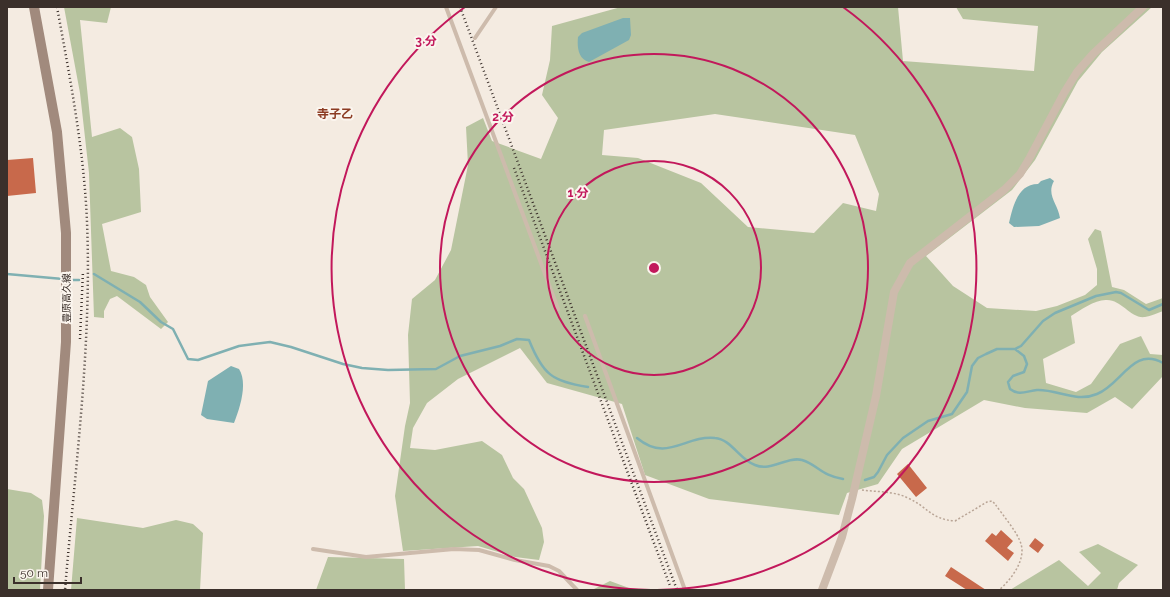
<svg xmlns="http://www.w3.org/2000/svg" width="1170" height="597" font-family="Raleway,'Noto Sans JP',sans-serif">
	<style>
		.green { fill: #b8c4a0; fill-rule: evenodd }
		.water { fill: #7fb0b2 }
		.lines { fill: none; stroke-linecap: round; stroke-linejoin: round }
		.stream { stroke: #7fb0b2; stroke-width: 2.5 }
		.building { fill: #c8694b }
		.path { stroke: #b9a596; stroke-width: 1.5; stroke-dasharray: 2 2; stroke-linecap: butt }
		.service { stroke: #cdbbac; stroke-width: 4 }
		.minor { stroke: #cdbbac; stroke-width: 8 }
		.secondary { stroke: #a18a7d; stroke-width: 10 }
		.rail { stroke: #3b302b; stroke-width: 2.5; stroke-dasharray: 1 3; stroke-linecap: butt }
		.ring { fill: none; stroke: #c2185b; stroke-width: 2 }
		.labels { text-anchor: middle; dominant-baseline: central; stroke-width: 4; stroke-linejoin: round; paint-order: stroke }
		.street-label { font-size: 10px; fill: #3b302b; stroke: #fbf5ee }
		.quarter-label { font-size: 12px; font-weight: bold; fill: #8c3b22; stroke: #fbf5ee }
		.centre { fill: #c2185b; stroke: #fbf5ee; stroke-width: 2 }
		.ring-label { font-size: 12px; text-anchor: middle; font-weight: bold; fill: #c2185b; stroke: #fbf5ee; stroke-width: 4; stroke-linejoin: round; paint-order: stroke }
	</style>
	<rect width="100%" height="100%" fill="#f4ebe1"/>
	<path class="green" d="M 64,7 L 111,7 L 107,23 L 80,20 L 92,137 L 120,128 L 132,137 L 139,169 L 141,212 L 102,224 L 111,271 L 134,277 L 146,285 L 150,297 L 168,322 L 161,329 L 117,296 L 110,299 L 104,311 L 104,318 L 94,317 L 89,173 L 80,93 Z
		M 621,7 L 898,7 L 903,61 L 1034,71 L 1038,26 L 963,19 L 956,7 L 1152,7 L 1102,52 L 1078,81 L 1035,160 L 1012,190 L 926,256 L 953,286 L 987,308 L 1036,311 L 1057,306 L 1085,295 L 1097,285 L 1097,269 L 1088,239 L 1095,229 L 1101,231 L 1112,287 L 1124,290 L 1146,304 L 1163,298 L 1163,311 C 1157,313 1151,316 1145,317 C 1131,319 1122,300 1107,300 C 1096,299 1080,310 1071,316 L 1075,343 L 1043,359 L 1046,383 L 1076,392 L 1091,384 L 1120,344 L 1141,336 L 1150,354 L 1163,355 L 1163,376 L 1132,409 L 1115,397 L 1087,413 L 1025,408 L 984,400 L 902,449 L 878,484 L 847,493 L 839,515 L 709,499 L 645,475 L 622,404 L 547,383 L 520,348 L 458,379 L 427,403 L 413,428 L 410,448 L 435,450 L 482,441 L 502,455 L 513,478 L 524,489 L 542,528 L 544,542 L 539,560 L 515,557 L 478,546 L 403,551 L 395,496 L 405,426 L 410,403 L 408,335 L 412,299 L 435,280 L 451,250 L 468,165 L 466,127 L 483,118 L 492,141 L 541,159 L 558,118 L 542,95 L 550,60 L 552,26 ZM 715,114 L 855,135 L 879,194 L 876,211 L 843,203 L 814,233 L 748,227 L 701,183 L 638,158 L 602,155 L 604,130 Z
		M 7,489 L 31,493 L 42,500 L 44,516 L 40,590 L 7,590 Z
		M 77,518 L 143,528 L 176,520 L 193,524 L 203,533 L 200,590 L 71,590 Z
		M 1098,544 L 1138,565 L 1119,583 L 1117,590 L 1010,590 L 1059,560 L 1088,586 L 1101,573 L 1079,552 Z
		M 328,557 L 404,559 L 405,590 L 316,590 Z
		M 610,581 L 629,588 L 631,590 L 592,590 Z"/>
	<path class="water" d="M 623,18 L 630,18 L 631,35 L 629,40 L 589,62 C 578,59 577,47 578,37 L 582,33 Z
		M 1050,178 L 1054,181 C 1046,195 1058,204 1060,218 L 1039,226 L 1014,227 L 1009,223 C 1013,206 1018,184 1038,184 L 1041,181 Z
		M 231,366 L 239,369 C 248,383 240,408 234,423 L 207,419 L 201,415 L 208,381 Z"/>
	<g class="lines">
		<path class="stream" d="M 7,274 L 63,279
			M 94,274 L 140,302 L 161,322 L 173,329 L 188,359 L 198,360 L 239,346 L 270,342 L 291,347 L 343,364 L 362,368 L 388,370 L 436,369 L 460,356 L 500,346 L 517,339 L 529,340 C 543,375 552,381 588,387
			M 68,280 L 79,280
			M 1015,349 L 1024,356 L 1027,364 L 1024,372 L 1013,376 L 1008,382 L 1010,389 C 1019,396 1027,391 1037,390 C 1057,389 1076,403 1097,394 C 1122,384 1133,346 1163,363
			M 637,438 C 667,463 685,435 715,438 C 731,439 740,460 755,465 C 771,472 787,456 802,460 C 818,465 822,476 843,479
			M 865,480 L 874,477 L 878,472 L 887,455 L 903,438 L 928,421 L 952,414 L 967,392 L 972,366 L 978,358 L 986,354 L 997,349 L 1015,349 L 1021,346 L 1043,321 L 1055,313 L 1096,296 L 1116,292 L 1121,293 L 1149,310 L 1163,304"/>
	</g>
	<path class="building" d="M 33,158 L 36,193 L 7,196 L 7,160 Z
		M 908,464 L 927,488 L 916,497 L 897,474 Z
		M 1001,530 L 1013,541 L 1007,548 L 1014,553 L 1008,561 L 985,541 L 992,533 L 996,536 Z
		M 1035,538 L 1044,545 L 1038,553 L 1029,546 Z
		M 951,567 L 986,590 L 967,590 L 945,576 Z"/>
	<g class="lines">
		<path class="path" d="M 862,490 C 877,492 894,491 908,498 C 928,507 930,519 955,521 L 987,502 L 992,501 L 995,504 C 1002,514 1018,533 1021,544 C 1026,560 1011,580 999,590"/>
		<path class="service" d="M 446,7 L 558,309
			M 475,38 L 496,7
			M 585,316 L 685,590
			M 313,549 L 366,557 L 454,549 L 479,550 L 515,560 L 549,566 L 559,571 L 577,590"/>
		<path class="minor" d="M 822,590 L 842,537 L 852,499 L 876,396 L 894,292 L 910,263 L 1004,190 L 1020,174 L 1029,159 L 1064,93 L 1077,72 L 1093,54 L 1143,7"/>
		<path class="secondary" d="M 34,7 L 57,132 L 66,233 L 66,342 L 48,590"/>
		<path class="rail" d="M 57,7 C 70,78 84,150 87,222 C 92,345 75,468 65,590
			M 460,7 L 677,590
			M 514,168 L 670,586
			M 80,339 L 83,271"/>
	</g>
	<g class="ring">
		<circle cx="654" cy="268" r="107"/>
		<circle cx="654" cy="268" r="214"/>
		<path d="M651 590A322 322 0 0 1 465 7M843 7A322 322 0 0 1 657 590"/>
	</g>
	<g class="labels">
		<g class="street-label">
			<text transform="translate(66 298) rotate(-90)">豊原高久線</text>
		</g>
		<g class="quarter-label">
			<text x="335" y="114">寺子乙</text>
		</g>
	</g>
	<circle cx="654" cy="268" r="6" class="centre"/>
	<g class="ring-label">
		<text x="426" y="45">3 分</text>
		<text x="503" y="121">2 分</text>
		<text x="578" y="197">1 分</text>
	</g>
	<rect width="1170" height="597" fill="none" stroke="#3b302b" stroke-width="16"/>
	<path d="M14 577v6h67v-6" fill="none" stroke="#3b302b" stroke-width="2"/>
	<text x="20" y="577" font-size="12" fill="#3b302b" stroke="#fbf5ee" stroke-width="3" paint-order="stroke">50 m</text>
</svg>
